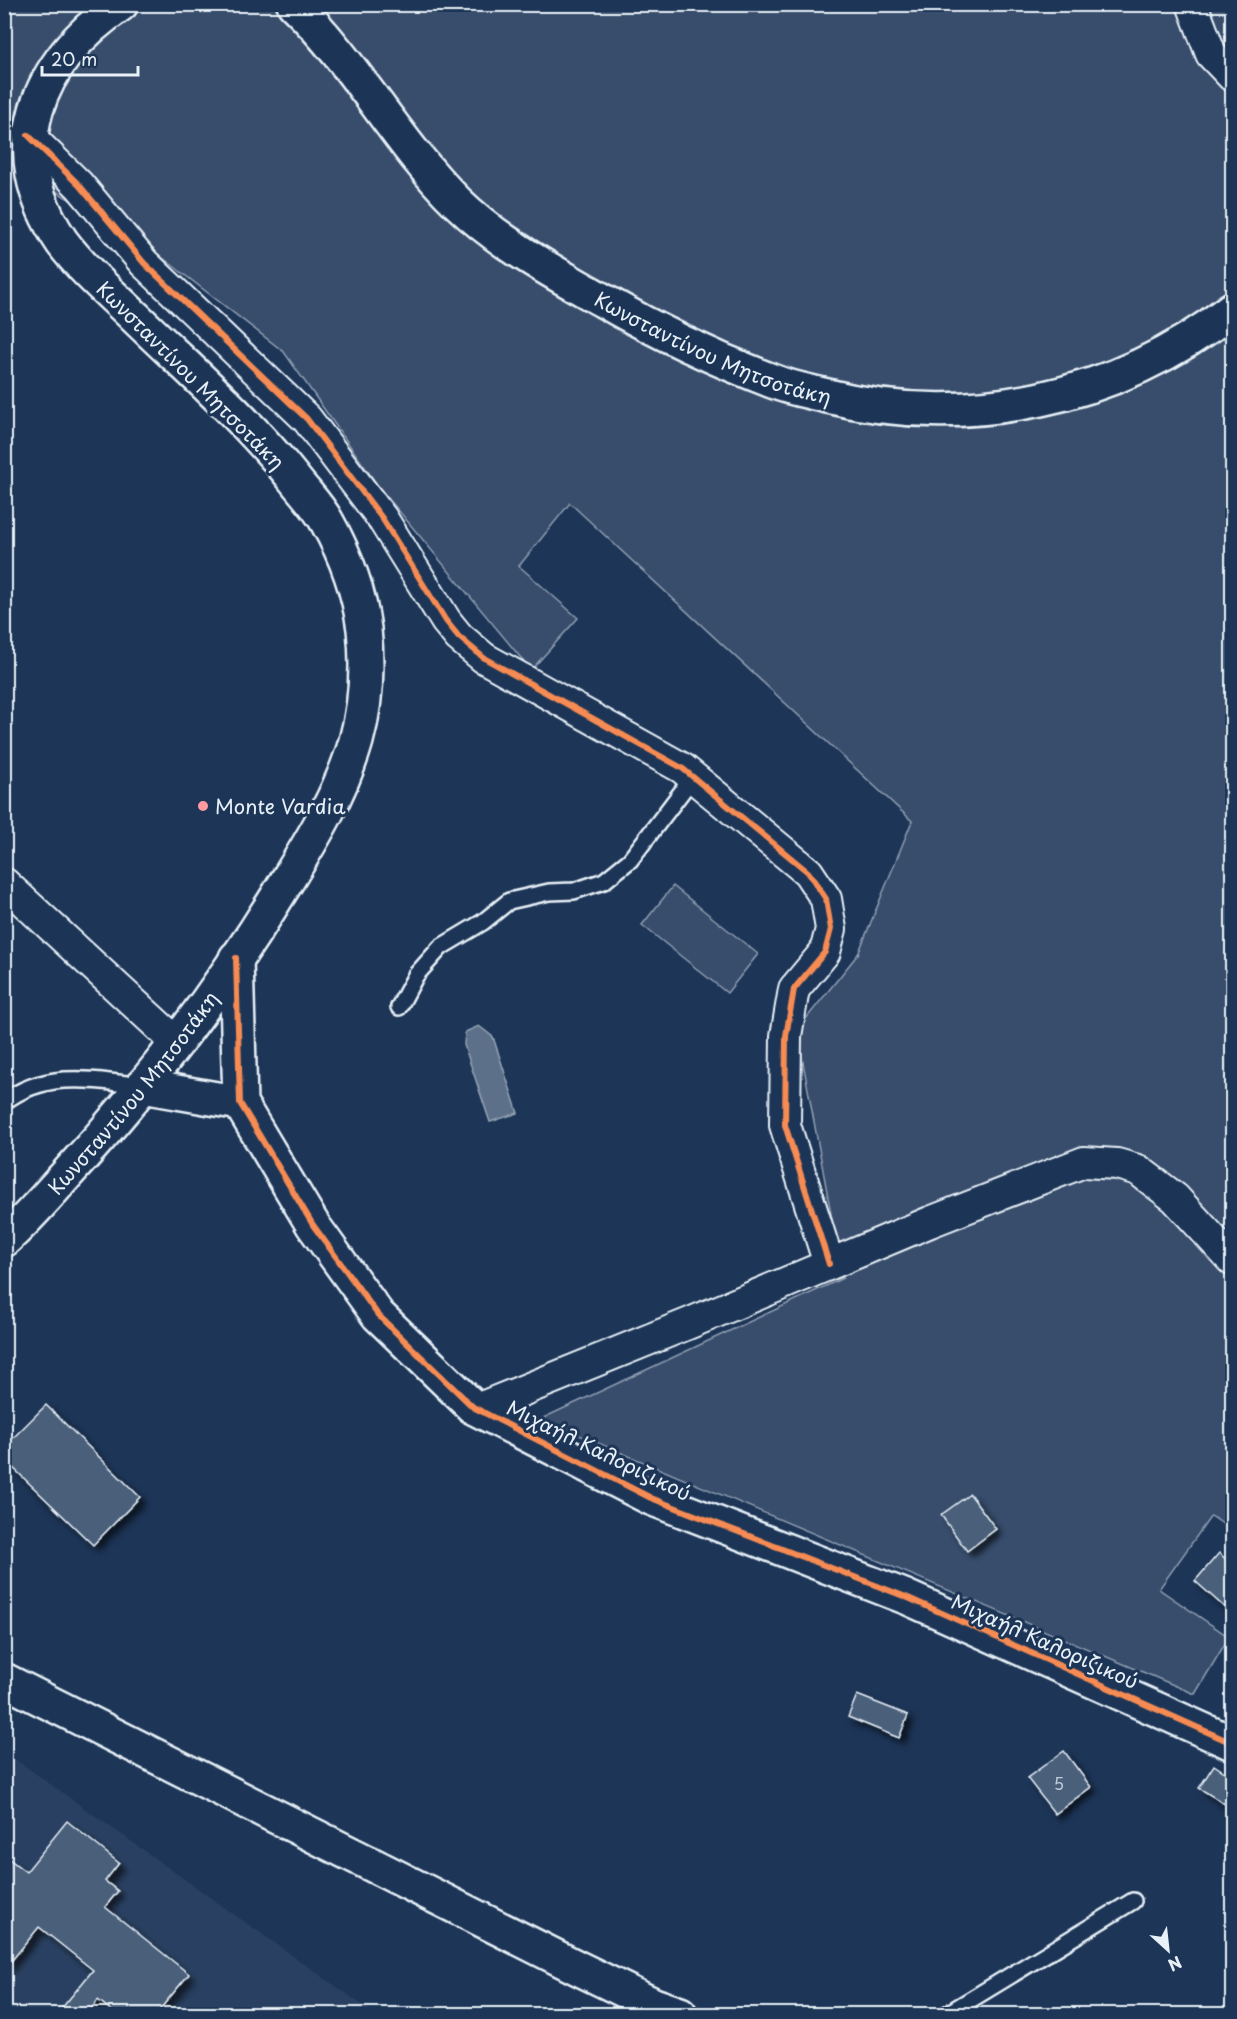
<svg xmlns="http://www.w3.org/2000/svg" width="1237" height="2019" font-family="'Playpen Sans',sans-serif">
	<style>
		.built { fill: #2a4162 }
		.green { fill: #374d6c; stroke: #909fb2; stroke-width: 1.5 }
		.water { fill: #5d7089; stroke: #95a4b5; stroke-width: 1.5 }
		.building { fill: #495e7a; stroke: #e8f1f8; stroke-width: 1.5; filter: url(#shadow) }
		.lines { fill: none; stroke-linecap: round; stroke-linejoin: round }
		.service-casing { stroke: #e8f1f8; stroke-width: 20 }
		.minor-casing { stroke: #e8f1f8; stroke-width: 34 }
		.tertiary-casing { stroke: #e8f1f8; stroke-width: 38 }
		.secondary-casing { stroke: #e8f1f8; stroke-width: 38 }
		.service { stroke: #1d3557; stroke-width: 15 }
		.minor { stroke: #1d3557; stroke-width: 30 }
		.tertiary { stroke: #1d3557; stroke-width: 33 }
		.secondary { stroke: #1d3557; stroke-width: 33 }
		.cycleway-casing { stroke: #1d3557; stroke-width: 10 }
		.cycleway { stroke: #f68b52; stroke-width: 6 }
		.poi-dot { fill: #ff9aa2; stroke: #1d3557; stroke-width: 2 }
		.labels { text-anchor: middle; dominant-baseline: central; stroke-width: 6; stroke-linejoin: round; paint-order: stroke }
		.number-label { font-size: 16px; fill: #c0ccd8 }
		.street-label { font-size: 20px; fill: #e8f1f8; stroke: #1d3557 }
		.poi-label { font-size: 20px; fill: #e8f1f8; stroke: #1d3557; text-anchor: start }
	</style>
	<defs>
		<filter id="shadow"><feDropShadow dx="5.5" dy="5.5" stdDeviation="3" flood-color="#0009"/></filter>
	</defs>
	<rect width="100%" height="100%" fill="#1d3557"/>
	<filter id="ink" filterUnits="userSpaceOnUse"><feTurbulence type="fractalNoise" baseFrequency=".0167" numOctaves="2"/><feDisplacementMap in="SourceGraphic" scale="12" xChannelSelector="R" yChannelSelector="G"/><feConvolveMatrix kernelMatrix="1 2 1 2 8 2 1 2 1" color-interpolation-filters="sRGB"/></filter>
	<g filter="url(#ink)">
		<path class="built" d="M 5,1752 L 375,2014 L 5,2014 Z"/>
		<path class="green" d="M 4,5 L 1232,5 L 1232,1530 L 1211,1516 L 1159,1589 L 1229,1637 L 1195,1694 L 541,1419 L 843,1278 L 797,1030 L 858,954 L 912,821 L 570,503 L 519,566 L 578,618 L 531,670 L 379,487 L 284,352 L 154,251 L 5,160 Z
			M 673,886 L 758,954 L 727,993 L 642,925 Z"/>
		<path class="water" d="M 479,1026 L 493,1037 L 518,1113 L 490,1122 L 464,1045 L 465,1032 Z"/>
		<path class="building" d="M 46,1405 L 140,1497 L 93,1545 L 4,1459 L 4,1447 Z
			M 970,1494 L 996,1529 L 967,1551 L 941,1515 Z
			M 1219,1553 L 1232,1565 L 1232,1614 L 1195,1581 Z
			M 857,1695 L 908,1715 L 899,1738 L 848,1717 Z
			M 1064,1751 L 1091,1787 L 1055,1814 L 1027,1778 Z
			M 1214,1765 L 1232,1777 L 1232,1799 L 1228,1806 L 1199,1788 Z
			M 67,1821 L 119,1863 L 105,1881 L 118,1891 L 105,1907 L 189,1974 L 156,2014 L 116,2014 L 98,2000 L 87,2014 L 57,2014 L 93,1970 L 39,1927 L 4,1970 L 4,1855 L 26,1872 Z"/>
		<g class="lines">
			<defs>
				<path id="service" d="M 399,1007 L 416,975 L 441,947 L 483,922 L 509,901 L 549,892 L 574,891 L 604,881 L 630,860 L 693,777
					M 4,1102 C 46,1070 93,1080 142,1086
					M 947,2014 L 1133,1901"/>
				<path id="minor" d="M 1192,4 L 1211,54 L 1232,76
					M 28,135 L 79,185 L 144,263 L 307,419 L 382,518 L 446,621 L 459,637 L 484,658 L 682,768 L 808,872 L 826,899 L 831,929 L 825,952 L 794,989 L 786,1036 L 785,1125 L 829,1264
					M 4,883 L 176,1042
					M 477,1409 L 690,1323 L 930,1222 L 1084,1162 L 1117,1164 L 1138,1170 L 1175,1198 L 1232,1260"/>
				<path id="tertiary" d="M 236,958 L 240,1103 L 313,1225 L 378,1315 L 473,1407 L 651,1498 L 906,1597 L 1232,1743
					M 142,1086 L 240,1103
					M 4,1680 L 578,1968 L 654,2005 L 680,2014"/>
				<g id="secondary">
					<path id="s1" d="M 294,4 C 356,64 396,142 457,202 C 499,243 553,272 604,301 C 658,332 717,360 775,382 C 790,388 807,391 823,395 C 965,431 1117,400 1232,309"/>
					<path id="s2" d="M 4,1240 C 27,1220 47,1196 67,1174 C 149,1085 222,987 285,884 C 312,840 342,791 356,741 C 366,705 368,666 364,629 C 359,592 345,554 327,522 C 319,507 305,493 295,480 C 248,421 190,370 136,318 C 110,293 83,270 62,242 C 0,151 35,62 121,4"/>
				</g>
			</defs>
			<use href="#service" class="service-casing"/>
			<use href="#minor" class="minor-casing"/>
			<use href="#tertiary" class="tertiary-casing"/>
			<use href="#secondary" class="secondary-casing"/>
			<use href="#service" class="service"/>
			<use href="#minor" class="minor"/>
			<use href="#tertiary" class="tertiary"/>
			<use href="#secondary" class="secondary"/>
			<defs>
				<path id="cycleway" d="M 28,135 L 79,185 L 144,263 L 307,419 L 382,518 L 446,621 L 459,637 L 484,658 L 682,768 L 808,872 L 826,899 L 831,929 L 825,952 L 794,989 L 786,1036 L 785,1125 L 829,1264
					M 236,958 L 240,1103 L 313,1225 L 378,1315 L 473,1407 L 651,1498 L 906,1597 L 1232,1743"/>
			</defs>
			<use href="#cycleway" class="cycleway-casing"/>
			<use href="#cycleway" class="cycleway"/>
		</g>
	</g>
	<circle class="poi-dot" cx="203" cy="806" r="6"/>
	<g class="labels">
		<g class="number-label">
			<text x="1059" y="1783">5</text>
		</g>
		<g class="street-label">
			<text stroke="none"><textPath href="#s1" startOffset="554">Κωνσταντίνου Μητσοτάκη</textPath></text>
			<text transform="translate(191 375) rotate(45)">Κωνσταντίνου Μητσοτάκη</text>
			<text stroke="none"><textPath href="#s2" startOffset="196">Κωνσταντίνου Μητσοτάκη</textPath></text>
			<text transform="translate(599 1450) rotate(26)">Μιχαήλ Καλοριζικού</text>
			<text transform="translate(1045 1641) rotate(24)">Μιχαήλ Καλοριζικού</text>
		</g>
		<g class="poi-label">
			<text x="215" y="806">Monte Vardia</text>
		</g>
	</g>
	<rect width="1237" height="2019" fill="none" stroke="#1d3557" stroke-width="24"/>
	<rect x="12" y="12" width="1213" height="1995" fill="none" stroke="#e8f1f8" stroke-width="2" filter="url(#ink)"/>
	<g transform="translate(1168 1950) rotate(153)" stroke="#1d3557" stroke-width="4.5" paint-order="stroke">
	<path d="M0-4.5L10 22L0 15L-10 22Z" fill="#e8f1f8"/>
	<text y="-9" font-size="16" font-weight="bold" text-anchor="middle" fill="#e8f1f8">N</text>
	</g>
	<path d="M42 66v9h96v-9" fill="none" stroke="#e8f1f8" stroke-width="3"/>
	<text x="51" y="66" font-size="18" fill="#e8f1f8" stroke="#1d3557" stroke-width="4.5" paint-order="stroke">20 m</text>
</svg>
